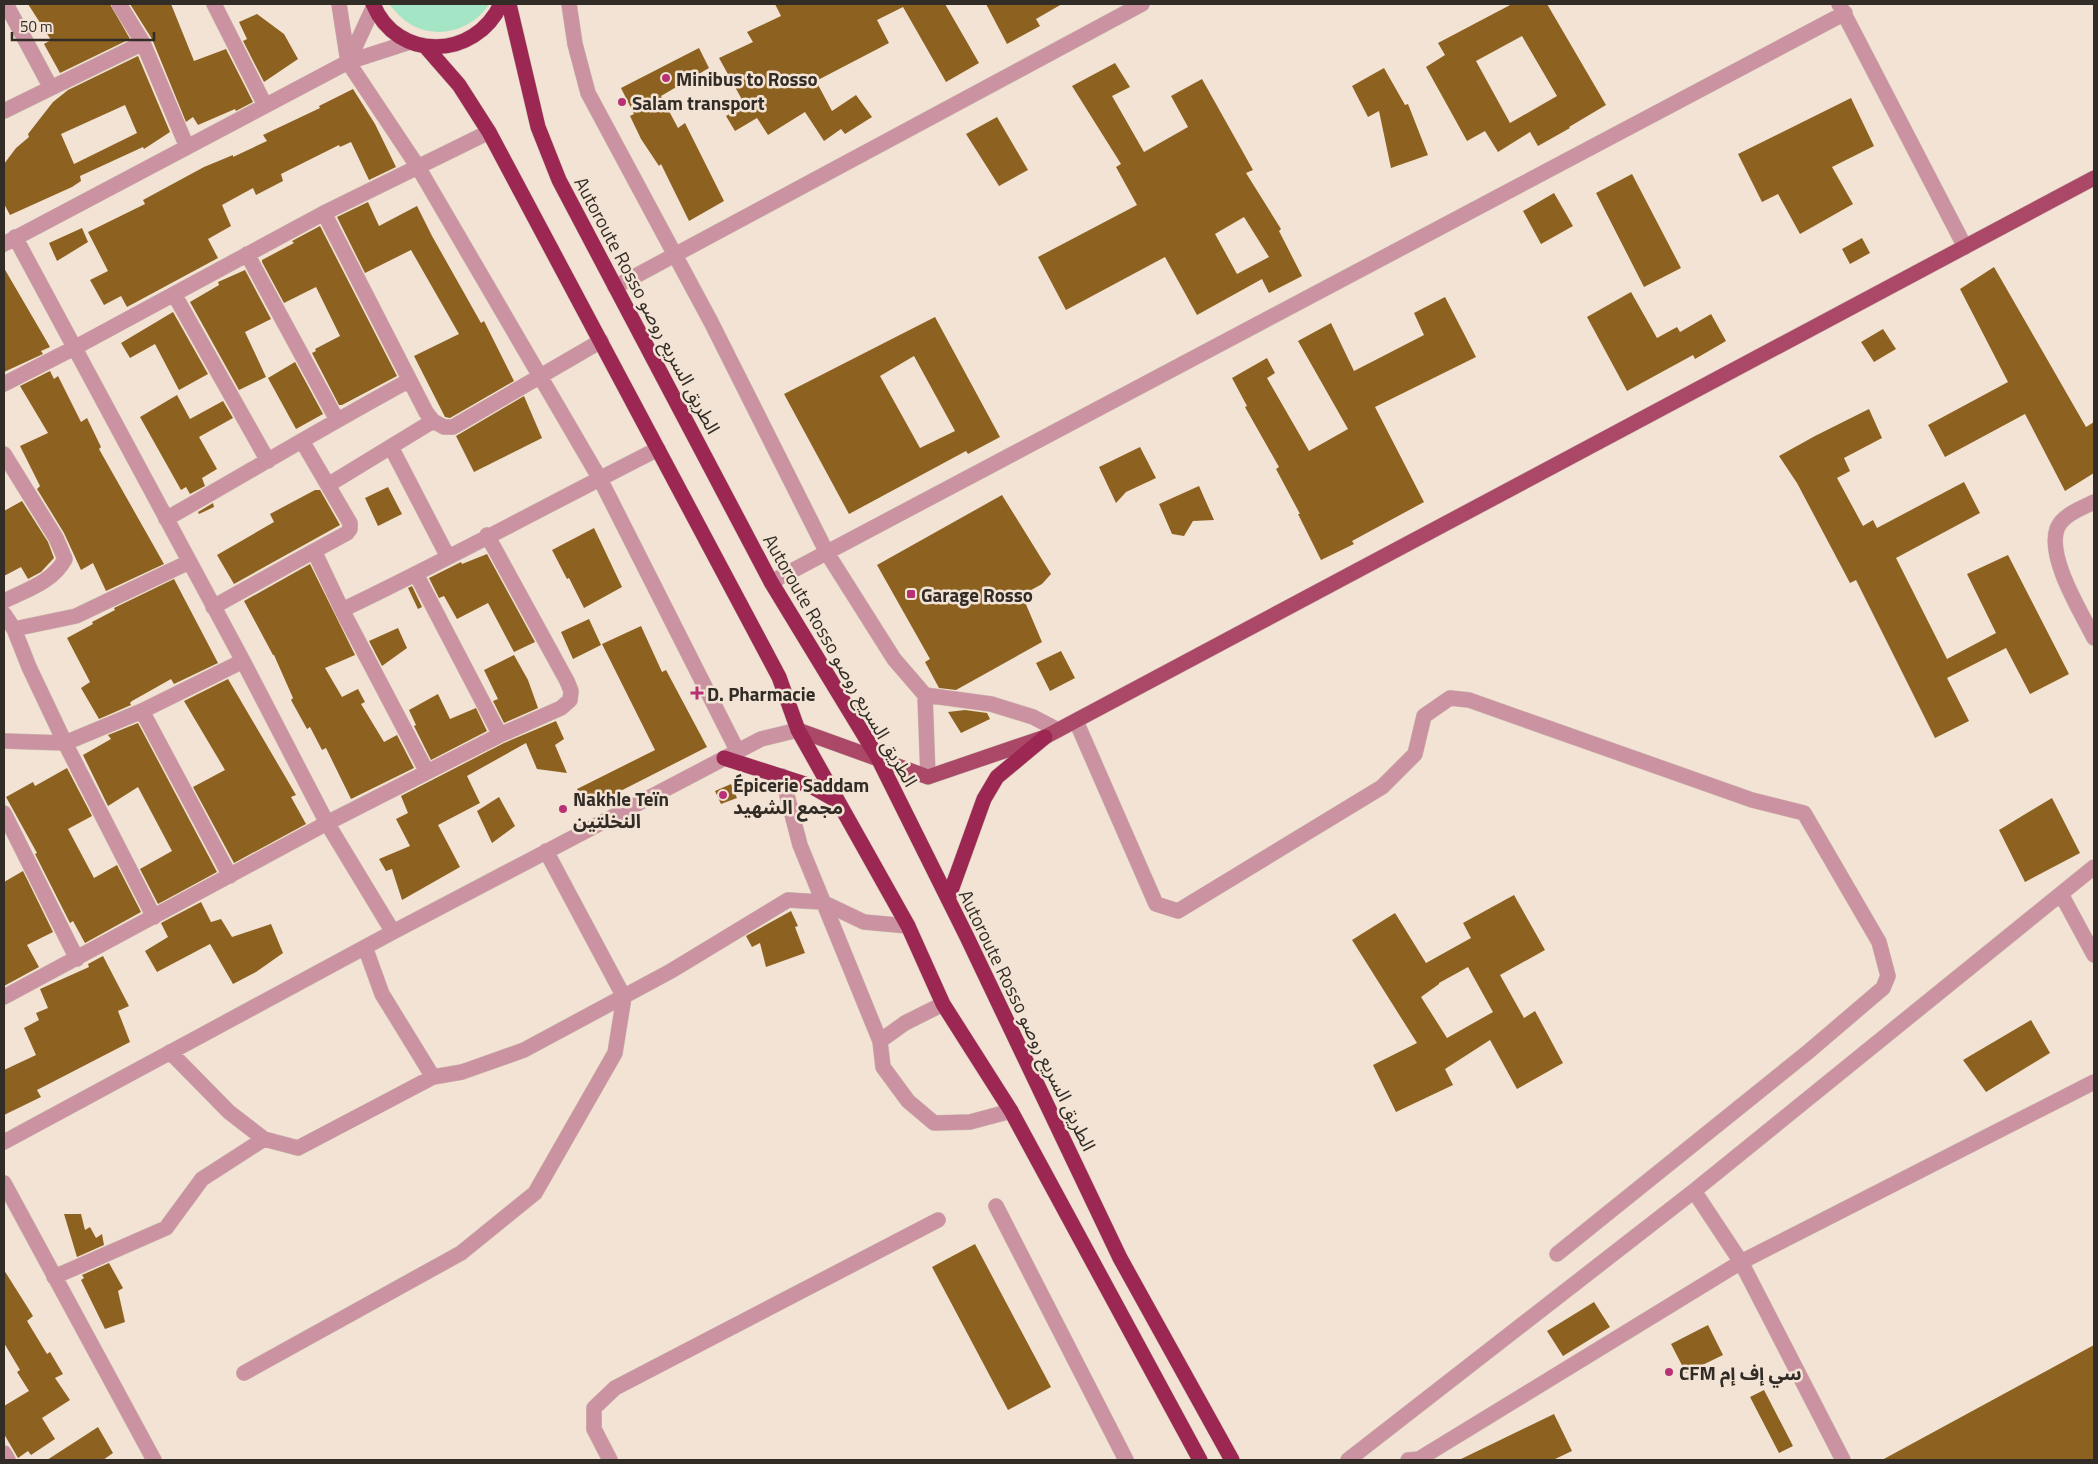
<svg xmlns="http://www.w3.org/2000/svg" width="2098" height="1464" font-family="'Titillium Web','Noto Sans Arabic',sans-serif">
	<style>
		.green { fill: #a4e5c6 }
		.building { fill: #8d6221; fill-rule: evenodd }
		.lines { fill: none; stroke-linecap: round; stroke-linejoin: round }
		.minor-casing { stroke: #ccbeb1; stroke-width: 16 }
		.major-casing { stroke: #ccbeb1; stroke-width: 16 }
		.highway-casing { stroke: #ccbeb1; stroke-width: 16 }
		.minor { stroke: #cb93a1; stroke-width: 15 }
		.major { stroke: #ab4868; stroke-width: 15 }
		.highway { stroke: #9c2753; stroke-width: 15 }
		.poi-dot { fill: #b73174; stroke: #f3e3d4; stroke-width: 2 }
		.labels { text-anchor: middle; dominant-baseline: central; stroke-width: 5; stroke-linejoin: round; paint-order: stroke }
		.poi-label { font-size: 19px; font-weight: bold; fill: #322c26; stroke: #f3e3d4; text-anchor: start }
		.street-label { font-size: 19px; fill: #322c26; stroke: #f3e3d4 }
	</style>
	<rect width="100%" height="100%" fill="#f3e3d4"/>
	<path class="green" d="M 389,4 L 489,4 C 474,28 442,39 416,27 C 404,22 397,13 389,4 Z"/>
	<path class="building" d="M 28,4 L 110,4 L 130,39 L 60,73 L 44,44 L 51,40 Z
		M 130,4 L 171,4 L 194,61 L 226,49 L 253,102 L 236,111 L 235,109 L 198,125 L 193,117 L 186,122 L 152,39 Z
		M 775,4 L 945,4 L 979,63 L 946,82 L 903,7 L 877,20 L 889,43 L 816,81 L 832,111 L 856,95 L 872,117 L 845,134 L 841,129 L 824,141 L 805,112 L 768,135 L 757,118 L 735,131 L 726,116 L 745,105 L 719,58 L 753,42 L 747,32 L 781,16 Z
		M 986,4 L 1062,4 L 1036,19 L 1040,26 L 1007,44 Z
		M 1512,4 L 1547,4 L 1606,105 L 1569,127 L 1570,128 L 1538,146 L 1530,132 L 1498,152 L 1485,131 L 1467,141 L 1426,67 L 1445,55 L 1438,43 ZM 1522,36 L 1557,96 L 1510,123 L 1476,61 Z
		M 257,14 L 284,34 L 298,59 L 264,82 L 243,41 L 247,39 L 239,22 Z
		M 699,48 L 709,68 L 661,96 L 678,128 L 685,123 L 724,201 L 689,221 L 661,164 L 659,166 L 641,139 L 630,116 L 634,114 L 621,88 Z
		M 138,56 L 170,132 L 144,149 L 143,147 L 80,176 L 81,181 L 72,187 L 10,215 L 4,204 L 4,164 L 16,148 L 29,137 L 28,134 L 53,102 L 68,90 ZM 125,105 L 137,133 L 74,164 L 61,134 Z
		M 1115,63 L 1130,87 L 1112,96 L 1144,152 L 1188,127 L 1171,96 L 1202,79 L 1253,170 L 1246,173 L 1281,229 L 1279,231 L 1302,276 L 1269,293 L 1262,279 L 1197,315 L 1165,257 L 1066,310 L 1038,257 L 1137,205 L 1116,167 L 1121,164 L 1072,86 ZM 1244,217 L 1269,257 L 1237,274 L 1215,234 Z
		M 1384,68 L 1405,105 L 1408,104 L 1428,155 L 1391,168 L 1379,111 L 1368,117 L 1352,86 Z
		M 353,89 L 375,124 L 396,167 L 369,180 L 351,142 L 340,147 L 339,145 L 281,174 L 283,181 L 256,195 L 253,188 L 222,205 L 231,226 L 208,239 L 218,258 L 127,307 L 121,296 L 104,305 L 90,280 L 108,271 L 88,232 L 145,204 L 143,200 L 204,167 L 233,155 L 233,157 L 267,141 L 263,135 L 320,108 L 319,106 Z
		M 1851,98 L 1874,146 L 1832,167 L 1853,204 L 1800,234 L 1778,194 L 1762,202 L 1738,154 Z
		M 997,117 L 1028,170 L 999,186 L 966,134 Z
		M 1632,174 L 1681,268 L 1644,287 L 1596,193 Z
		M 1554,193 L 1573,226 L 1541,244 L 1523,211 Z
		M 368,202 L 379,226 L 417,206 L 432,236 L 481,323 L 484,321 L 514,381 L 450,418 L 445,417 L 414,356 L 459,334 L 411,250 L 365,273 L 337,217 Z
		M 320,226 L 397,376 L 342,405 L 339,405 L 312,353 L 316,351 L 315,349 L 340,336 L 316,287 L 284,303 L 262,262 L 262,260 L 294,243 L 292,241 Z
		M 82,228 L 88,242 L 57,261 L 49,243 Z
		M 1862,238 L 1870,253 L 1850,264 L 1842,249 Z
		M 1994,267 L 2086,427 L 2094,422 L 2094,473 L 2065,491 L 2025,414 L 1945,457 L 1928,425 L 2008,382 L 1960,289 Z
		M 4,268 L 50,347 L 41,351 L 43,354 L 4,372 Z
		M 245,270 L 271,319 L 245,332 L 266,377 L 239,390 L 190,302 L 219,285 L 218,282 Z
		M 1631,292 L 1657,338 L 1677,327 L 1680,332 L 1711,314 L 1726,341 L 1695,359 L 1693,355 L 1627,391 L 1587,317 Z
		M 1445,297 L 1476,357 L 1375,407 L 1424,502 L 1352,541 L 1354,544 L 1321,560 L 1298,514 L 1300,514 L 1276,469 L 1279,467 L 1245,407 L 1247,406 L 1232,378 L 1267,358 L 1275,373 L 1267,378 L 1309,451 L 1348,429 L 1298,341 L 1331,323 L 1354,371 L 1424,335 L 1414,313 Z
		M 173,312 L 208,374 L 179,390 L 155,344 L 130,358 L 121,343 Z
		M 935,317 L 1000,437 L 968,454 L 966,451 L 849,514 L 784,394 ZM 914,356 L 955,431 L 920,448 L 880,376 Z
		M 1883,329 L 1896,349 L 1874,362 L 1861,342 Z
		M 295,362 L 323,414 L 296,429 L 268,378 Z
		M 50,371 L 54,379 L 58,376 L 81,422 L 87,418 L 101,447 L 99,449 L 164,564 L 106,591 L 93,563 L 81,570 L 64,533 L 37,489 L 40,486 L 20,446 L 48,433 L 20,386 Z
		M 177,395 L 190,419 L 223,401 L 233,418 L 199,437 L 217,469 L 202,478 L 205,486 L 190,494 L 186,487 L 181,490 L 140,417 Z
		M 524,396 L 542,438 L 474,472 L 456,436 Z
		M 1869,409 L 1882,438 L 1844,458 L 1850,471 L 1837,478 L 1863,526 L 1873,520 L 1877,528 L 1964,482 L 1980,513 L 1896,558 L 1947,659 L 1996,633 L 1967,574 L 2008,555 L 2069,674 L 2030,694 L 2006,648 L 1947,678 L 1969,721 L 1935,738 L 1856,580 L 1850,583 L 1797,483 L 1779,456 L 1815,436 Z
		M 1140,447 L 1156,478 L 1126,492 L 1116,503 L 1099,467 Z
		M 1199,486 L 1214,520 L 1193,521 L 1184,536 L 1172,534 L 1159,504 Z
		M 388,487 L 402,514 L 378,526 L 365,498 Z
		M 315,490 L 320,490 L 340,525 L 234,584 L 217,555 L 274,522 L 270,514 Z
		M 1002,495 L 1051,574 L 1042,584 L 1022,595 L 1042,642 L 956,690 L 939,688 L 925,662 L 930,659 L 877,565 Z
		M 22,501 L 48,542 L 54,558 L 41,572 L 28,579 L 21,567 L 4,576 L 4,511 Z
		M 213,503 L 214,507 L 199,514 L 198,512 Z
		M 594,528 L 622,587 L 584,608 L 569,578 L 567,579 L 552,550 Z
		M 487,554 L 535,642 L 514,652 L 488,603 L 457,619 L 444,596 L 439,598 L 429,578 L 461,562 L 462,564 Z
		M 310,564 L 355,655 L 325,668 L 342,697 L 358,689 L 365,702 L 361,704 L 384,742 L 397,735 L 414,768 L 351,799 L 326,748 L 322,750 L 310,727 L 307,729 L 291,700 L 293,698 L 274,655 L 273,655 L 244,601 Z
		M 174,579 L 218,663 L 174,684 L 171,679 L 132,701 L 130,703 L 131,705 L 99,719 L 81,688 L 90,682 L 67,638 L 93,624 L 92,622 L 115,610 L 114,608 Z
		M 412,586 L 422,607 L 418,609 L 408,588 Z
		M 589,619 L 601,645 L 573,659 L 561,632 Z
		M 641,626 L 662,672 L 666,670 L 707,747 L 587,808 L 577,789 L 655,750 L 602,644 Z
		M 398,628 L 407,648 L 382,666 L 369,641 Z
		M 1061,651 L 1075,678 L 1050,691 L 1036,663 Z
		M 514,655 L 528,680 L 538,708 L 504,723 L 493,701 L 498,699 L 484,670 Z
		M 228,679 L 296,795 L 291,797 L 306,824 L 234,863 L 193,787 L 225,770 L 184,701 Z
		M 438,694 L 450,719 L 476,708 L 487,731 L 431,760 L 414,726 L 416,725 L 409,710 Z
		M 965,710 L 987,713 L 990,719 L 961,733 L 948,712 Z
		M 556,721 L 564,739 L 555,745 L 567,773 L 537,769 L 526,743 L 467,776 L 480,803 L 438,825 L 460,867 L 402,900 L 392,869 L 386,871 L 379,859 L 410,846 L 396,819 L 408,813 L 401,796 L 504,743 Z
		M 138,723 L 217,872 L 158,904 L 140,869 L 172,851 L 138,787 L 108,806 L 83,755 L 111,739 L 108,735 Z
		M 67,768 L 92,816 L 68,829 L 94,878 L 117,865 L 141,912 L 85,943 L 73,921 L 70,923 L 35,854 L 37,853 L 6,797 L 33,782 L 35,786 Z
		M 731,784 L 737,798 L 721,804 L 715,791 Z
		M 499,797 L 515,826 L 492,843 L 477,811 Z
		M 2052,798 L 2080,853 L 2025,882 L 1999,830 Z
		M 23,871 L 53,932 L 27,945 L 39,967 L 4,986 L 4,882 Z
		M 1514,895 L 1545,950 L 1500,975 L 1524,1018 L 1535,1011 L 1563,1063 L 1517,1089 L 1490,1040 L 1445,1069 L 1453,1085 L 1396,1112 L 1373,1065 L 1417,1043 L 1352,940 L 1395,913 L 1426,963 L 1471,938 L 1463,923 ZM 1468,967 L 1493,1012 L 1447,1038 L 1421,997 L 1439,984 L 1439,983 Z
		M 201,902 L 211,922 L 221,919 L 232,937 L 271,924 L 283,953 L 256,972 L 233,984 L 210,944 L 157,972 L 145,951 L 168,937 L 161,923 Z
		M 791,911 L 798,926 L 795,927 L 805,953 L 766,967 L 760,943 L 752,947 L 746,936 Z
		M 103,956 L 129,1006 L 118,1011 L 130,1042 L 37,1090 L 41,1097 L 4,1115 L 4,1070 L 36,1055 L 24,1028 L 39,1020 L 36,1013 L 48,1008 L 40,989 L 89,967 L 88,964 Z
		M 2031,1020 L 2050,1053 L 1986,1092 L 1963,1060 Z
		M 64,1214 L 81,1214 L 85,1230 L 90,1227 L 96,1238 L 102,1234 L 104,1245 L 77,1257 Z
		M 975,1244 L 1051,1387 L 1008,1410 L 932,1267 Z
		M 109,1263 L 123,1288 L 118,1291 L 125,1322 L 105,1329 L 81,1280 L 84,1278 L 82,1275 Z
		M 4,1270 L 33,1316 L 27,1321 L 47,1354 L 50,1352 L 63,1374 L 55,1378 L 70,1400 L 42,1418 L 55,1439 L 31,1455 L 28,1451 L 18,1458 L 4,1434 L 4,1406 L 29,1391 L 17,1372 L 20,1370 L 4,1343 Z
		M 1594,1302 L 1610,1327 L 1563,1356 L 1547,1331 Z
		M 1708,1325 L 1723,1355 L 1686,1373 L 1671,1344 Z
		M 2094,1345 L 2094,1460 L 1882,1460 Z
		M 1764,1390 L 1793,1446 L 1779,1453 L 1750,1397 Z
		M 1554,1414 L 1572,1451 L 1553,1460 L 1459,1460 Z
		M 98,1427 L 113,1453 L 103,1460 L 47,1460 Z"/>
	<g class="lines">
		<defs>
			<path id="minor" d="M 6,4 L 51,88
				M 119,4 L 143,43 L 187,147
				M 214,4 L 265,105
				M 339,4 L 348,62 L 418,167 L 600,479 L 738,752
				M 569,4 L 575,44 L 588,93 L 711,322 L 827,553 L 894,659 L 925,695 L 991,704 L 1033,717 L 1058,730
				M 1839,4 L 1965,247
				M 348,62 L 374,6
				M 4,111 L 143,43
				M 324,213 L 426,412 L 433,421 L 444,427 L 453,427 L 601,341
				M 15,237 L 243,661 L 327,823 L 393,932
				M 4,244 L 348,62 L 410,42
				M 247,254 L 337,420
				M 615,287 L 1142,4
				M 174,294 L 268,461
				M 4,384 L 76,347 L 324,213 L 489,132
				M 302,441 L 350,523 L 350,529 L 347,533 L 314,551
				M 391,447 L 448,557
				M 4,454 L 56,538 L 65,559 C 53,582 26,590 4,601
				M 328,485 L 433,421
				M 2094,502 C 2082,508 2062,515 2057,529 C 2047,558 2081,612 2094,638
				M 166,519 C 247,473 327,425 408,381
				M 416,574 L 500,735
				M 771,582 L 1845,13
				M 213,607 L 314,551 L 342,610
				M 4,614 L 14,629 L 29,667 L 65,743 L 4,741
				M 14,629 L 76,616 L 189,562
				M 925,695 L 928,777
				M 142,711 L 230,876
				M 1076,721 L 1156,904 L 1178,911 L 1382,787 L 1415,754 L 1424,716 L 1450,698 L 1469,700 L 1752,800 L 1804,813 L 1879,942 L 1888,976 L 1883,988 L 1808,1052 L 1557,1254
				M 427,772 L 342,610 C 449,559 553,502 658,449
				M 782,776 L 800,845 L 880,1041
				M 4,813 L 77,959
				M 2061,894 L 2094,955
				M 154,917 L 65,743 L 142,711 L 243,661
				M 365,947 L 382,994 L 433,1077 L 462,1072 L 524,1050 L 671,971 L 788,900 L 822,902 L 864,922 L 908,926
				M 4,997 L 327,823 L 500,735 L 561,708 L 570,700 L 571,691 L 567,681 L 487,535
				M 943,1004 L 905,1023 L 880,1041 L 883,1067 L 908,1101 L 934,1123 L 970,1122 L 1011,1111
				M 170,1052 L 229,1112 L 264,1139 L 298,1148 L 433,1077
				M 4,1142 L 393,932 L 761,739 L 798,730
				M 4,1183 L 154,1460
				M 1694,1191 L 1741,1262 L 1843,1460
				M 996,1206 L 1126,1460
				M 54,1277 L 166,1228 L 202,1179 L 264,1139
				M 244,1373 L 461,1253 L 535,1193 L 615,1053 L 624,997 L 546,851
				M 4,1453 L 8,1460
				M 610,1460 L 594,1429 L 594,1408 L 615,1388 L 938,1220
				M 1348,1460 L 1694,1191 L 2094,867
				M 1408,1460 L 1419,1459 L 1741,1262 L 2094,1082"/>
			<path id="major" d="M 798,730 L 928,777 L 1045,737 L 2094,178"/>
			<path id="highway" d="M 373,4 C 397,62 475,60 501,4
				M 509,4 L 538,127 L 559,180 L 771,582 L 878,758 L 966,935 L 1120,1258 L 1232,1460
				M 425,46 L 459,85 L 489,132 L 779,677 L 798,730 L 908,926 L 943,1004 L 1011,1111 L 1200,1460
				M 724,758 L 811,786 L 837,801
				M 948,899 L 984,799 L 997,777 L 1045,737"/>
		</defs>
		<use href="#minor" class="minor-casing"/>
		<use href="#major" class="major-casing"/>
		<use href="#highway" class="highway-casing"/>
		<use href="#minor" class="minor"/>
		<use href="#major" class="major"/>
		<use href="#highway" class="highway"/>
	</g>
	<g class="poi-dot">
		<circle cx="666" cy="78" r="5"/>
		<circle cx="622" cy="102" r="5"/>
		<rect x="906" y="589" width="10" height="10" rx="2.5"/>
		<path d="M694.5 685.5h5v5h5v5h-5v5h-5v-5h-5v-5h5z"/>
		<circle cx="723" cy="795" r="5"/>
		<circle cx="563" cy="809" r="5"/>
		<circle cx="1669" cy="1372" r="5"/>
	</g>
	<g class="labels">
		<g class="poi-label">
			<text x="676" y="78">Minibus to Rosso</text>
			<text x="632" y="102">Salam transport</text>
			<text x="921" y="594">Garage Rosso</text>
			<text x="707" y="693">D. Pharmacie</text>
			<text x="733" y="784">Épicerie Saddam<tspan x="733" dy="22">مجمع الشهيد</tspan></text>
			<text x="573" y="798">Nakhle Teïn<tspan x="573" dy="22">النخلتين</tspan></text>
			<text x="1679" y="1372">CFM سي إف إم</text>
		</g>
		<g class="street-label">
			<text transform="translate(648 305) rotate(62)">Autoroute Rosso الطريق السريع روصو</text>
			<text transform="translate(841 660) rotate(60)">Autoroute Rosso الطريق السريع روصو</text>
			<text transform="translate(1028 1020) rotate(64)">Autoroute Rosso الطريق السريع روصو</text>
		</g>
	</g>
	<rect width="2098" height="1464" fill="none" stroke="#322c26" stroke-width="10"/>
	<path d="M12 32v8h142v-8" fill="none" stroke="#322c26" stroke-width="2.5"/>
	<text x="20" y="32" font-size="15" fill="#322c26" stroke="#f3e3d4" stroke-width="4" paint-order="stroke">50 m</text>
</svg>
